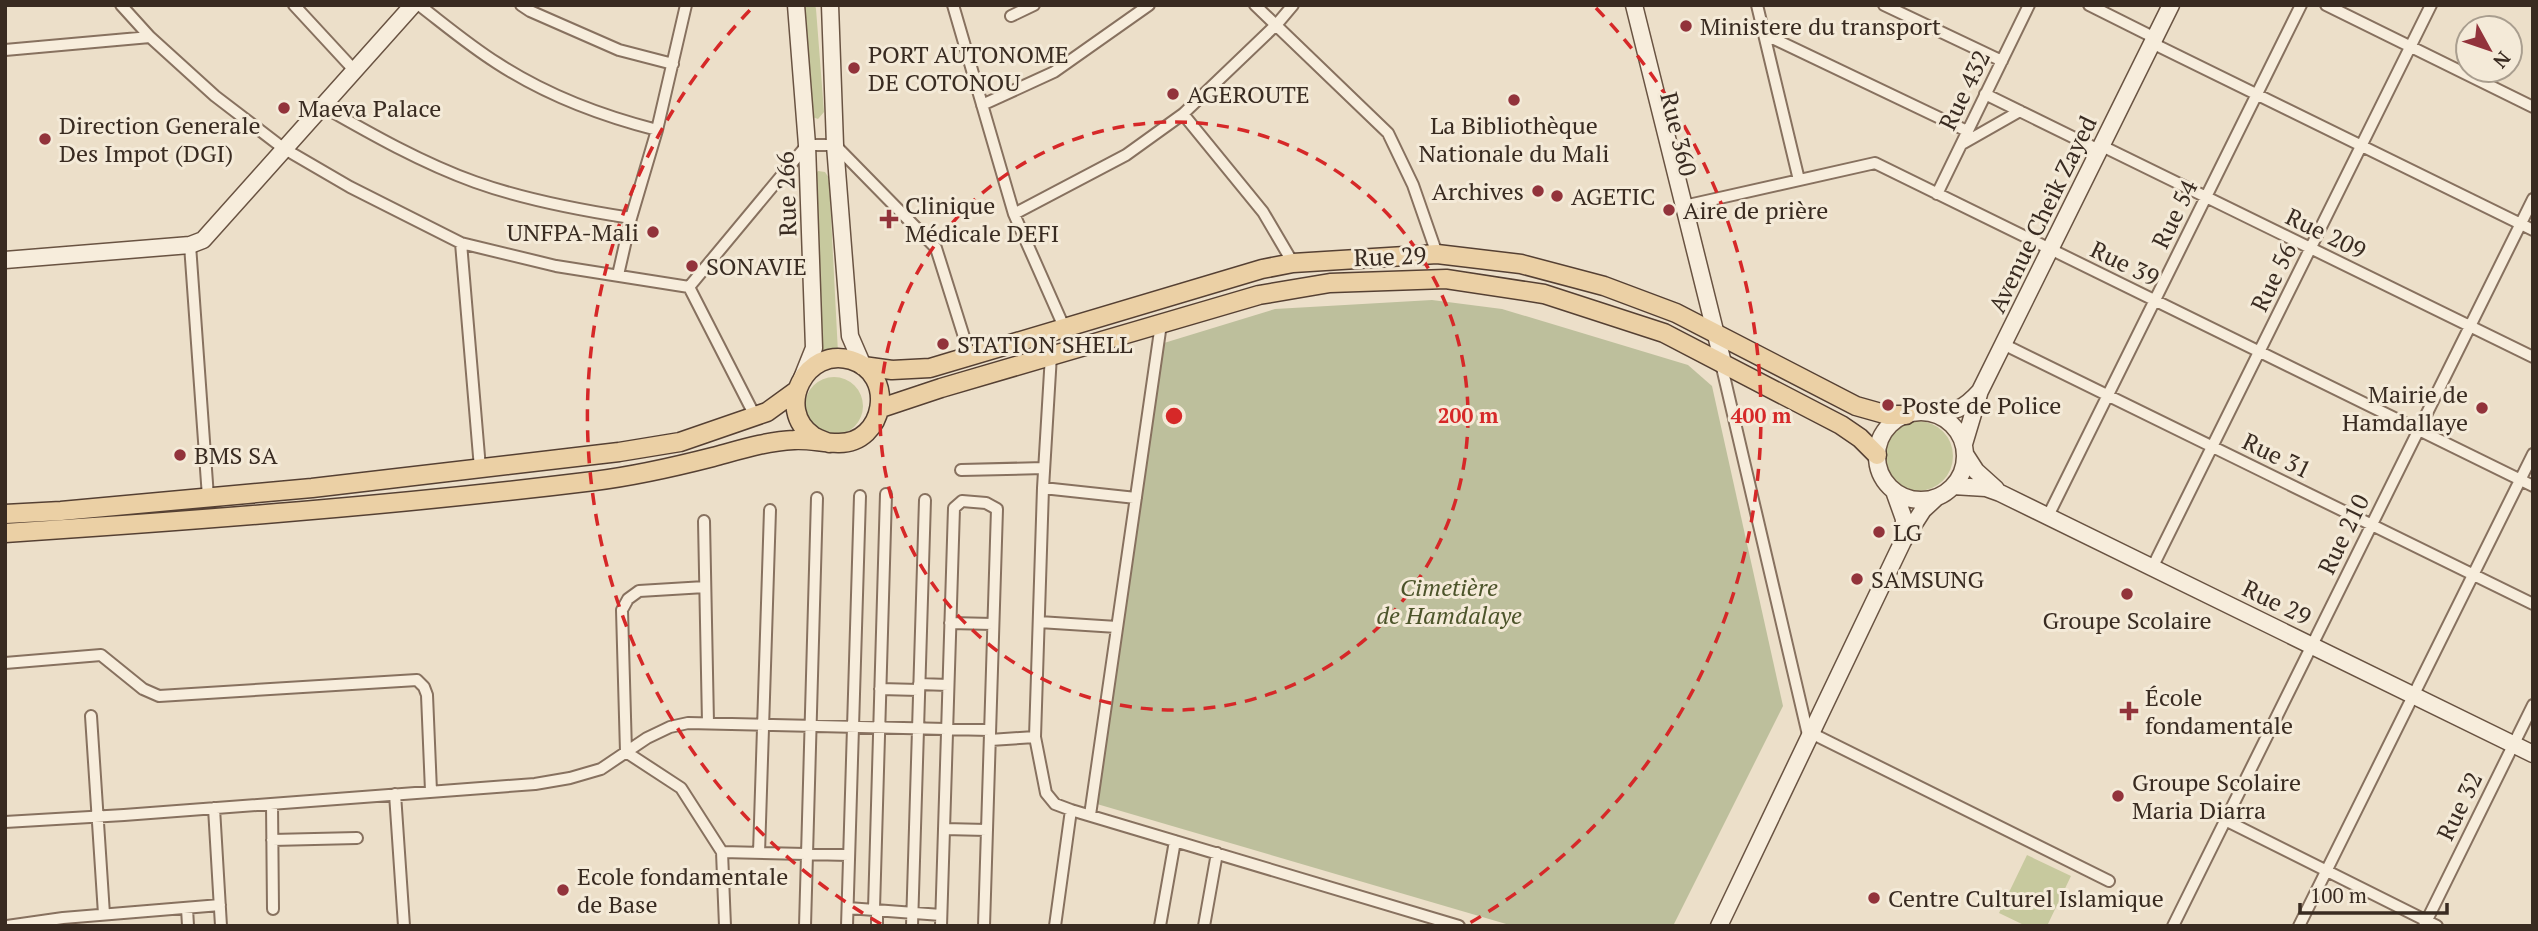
<svg xmlns="http://www.w3.org/2000/svg" width="2538" height="931" font-family="'PT Serif',serif">
	<style>
		.green { fill: #c7c99e }
		.cemetery { fill: #bdbf9c }
		.lines { fill: none; stroke-linecap: round; stroke-linejoin: round }
		.street-casing { stroke: #87715f; stroke-width: 14 }
		.secondary-casing { stroke: #695342; stroke-width: 19 }
		.primary-casing { stroke: #554033; stroke-width: 21 }
		.street { stroke: #f7eddc; stroke-width: 10 }
		.secondary { stroke: #f7eddc; stroke-width: 16 }
		.primary { stroke: #ebd0a5; stroke-width: 18 }
		.ring { fill: none; stroke: #d62828; stroke-width: 3.5; stroke-dasharray: 12 9 }
		.poi-dot { fill: #92333b; stroke: #f4ead8; stroke-width: 2.5 }
		.labels { text-anchor: middle; dominant-baseline: central; stroke-width: 6; stroke-linejoin: round; paint-order: stroke }
		.poi-label { font-size: 24px; fill: #392b21; stroke: #f4ead8; text-anchor: start }
		.street-label { font-size: 24px; fill: #392b21; stroke: #f4ead8 }
		.park-label { font-size: 24px; font-style: italic; fill: #4c542a; stroke: #f4ead8 }
		.centre { fill: #d62828; stroke: #f4ead8; stroke-width: 3.5 }
		.ring-label { font-size: 21px; text-anchor: middle; font-weight: bold; fill: #d62828; stroke: #f4ead8; stroke-width: 6; stroke-linejoin: round; paint-order: stroke }
	</style>
	<rect width="100%" height="100%" fill="#ecdfc9"/>
	<path class="green" d="M 802,5 L 815,5 L 816,9 L 824,112 L 818,119 L 810,116 Z
		M 818,171 L 825,172 L 829,178 L 838,353 L 822,354 L 813,177 Z
		M805 406a29 29 0 1 1 58 0a29 29 0 1 1-58 0Z
		M1883 456a35 35 0 1 1 70 0a35 35 0 1 1-70 0Z
		M 2027,855 L 2071,876 L 2047,926 L 2026,926 L 1999,913 Z"/>
	<path class="cemetery" d="M 1432,300 L 1502,309 L 1688,365 L 1712,386 L 1783,706 L 1673,926 L 1513,926 L 1097,804 L 1164,343 L 1275,309 Z"/>
	<g class="lines">
		<defs>
			<path id="street" d="M 121,5 L 150,37 L 215,96 L 283,148 L 350,187 L 461,243 L 556,266 L 689,287
				M 294,5 L 355,71
				M 419,5 C 445,25 470,46 497,63 C 546,95 602,116 657,130
				M 521,5 L 530,11 L 619,50 L 673,64
				M 953,5 L 1014,214 L 1064,327
				M 1255,5 L 1388,133 L 1413,185 L 1437,254
				M 1757,5 L 1799,180
				M 1884,5 L 2002,61
				M 2089,5 L 2155,38
				M 2326,5 L 2533,107
				M 1011,16 L 1034,5
				M 1764,34 L 1967,131
				M 2152,43 L 2533,230
				M 5,50 L 150,37
				M 1985,94 L 2099,150
				M 982,105 L 1054,72 L 1149,5
				M 322,106 C 371,134 422,163 475,182 C 525,200 579,210 631,218
				M 1183,114 L 1263,212 L 1293,263
				M 1962,144 L 2020,111
				M 2102,146 L 2533,357
				M 1937,194 L 2029,5
				M 1684,206 L 1875,163 L 2533,486
				M 1014,214 L 1126,155 L 1183,114 L 1277,24 L 1293,5
				M 461,243 L 480,468
				M 190,245 L 208,497
				M 618,275 L 631,218 L 657,130 L 686,5
				M 689,287 L 807,145 L 835,145 L 936,248 L 970,356
				M 689,287 L 755,416
				M 2003,344 L 2533,604
				M 1051,355 L 1043,488 L 1035,737 L 1046,793 L 1055,804 L 1071,810 L 1459,926
				M 1721,363 L 1809,739
				M 961,470 L 1044,468
				M 1043,488 L 1136,498
				M 2048,516 L 2301,5
				M 704,521 L 708,723
				M 2152,568 L 2431,5
				M 705,587 L 639,591 L 628,599 L 622,610 L 626,752 L 681,788 L 722,852 L 725,926
				M 1039,622 L 1117,627
				M 950,623 L 993,624
				M 5,663 L 101,655 L 143,689 L 159,696 L 417,680 L 424,687 L 427,695 L 431,791
				M 919,684 L 948,685
				M 880,689 L 919,690
				M 91,716 L 104,914
				M 1811,733 L 2109,881
				M 990,740 L 1035,737
				M 395,794 L 404,926
				M 272,804 L 273,909
				M 214,808 L 221,926
				M 1090,815 L 1161,324
				M 2225,820 L 2437,926
				M 5,822 L 124,815 L 535,784 L 570,778 L 601,769 L 647,738 L 670,727 L 688,723 L 990,730
				M 944,829 L 987,830
				M 272,840 L 357,838
				M 722,852 L 849,855
				M 759,853 L 770,510
				M 187,908 L 188,926
				M 848,908 L 941,915
				M 874,909 L 886,494
				M 7,926 L 63,918 L 220,905
				M 805,926 L 817,498
				M 847,926 L 860,496
				M 877,926 L 877,910
				M 912,926 L 925,500
				M 941,926 L 954,508 L 962,501 L 986,503 L 997,509 L 984,926
				M 1055,926 L 1071,810
				M 1160,926 L 1175,841
				M 1204,926 L 1217,853
				M 2173,926 L 2533,199
				M 2299,926 L 2533,454
				M 2424,926 L 2533,705"/>
			<path id="secondary" d="M 796,5 L 807,145 L 814,348 L 802,378
				M 830,5 L 835,145 L 850,336 L 863,366
				M 1634,5 L 1723,363
				M 5,260 L 190,245 L 203,240 L 413,5
				M1877 456a44 44 0 1 1 88 0a44 44 0 1 1-88 0Z
				M 1930,413 C 1955,412 1963,410 1980,391 L 2171,5
				M 1964,444 L 1979,394
				M 1965,454 L 1976,471 L 1996,489
				M 1953,486 L 1986,488 L 2000,493 L 2533,754
				M 1894,491 L 1904,519 L 1903,539
				M 1719,926 L 1903,541 L 1923,510 L 1937,497"/>
			<path id="primary" d="M 863,366 L 892,370 L 930,368 L 1262,269 L 1293,263 L 1437,254 L 1521,264 L 1604,286 L 1676,313 L 1856,406 L 1888,415 L 1906,415
				M 881,408 L 941,388 L 1259,295 L 1330,283 L 1446,279 L 1544,294 L 1664,333 L 1841,425 L 1860,438 L 1877,455
				M 5,514 L 61,511 L 312,488 L 619,452 L 680,442 L 767,412 L 796,391
				M 5,533 C 202,520 398,505 594,481 C 634,476 674,467 713,457 C 739,450 767,441 794,440 C 809,439 823,443 838,443 C 885,444 897,374 851,360 C 806,346 774,409 813,436 C 818,439 824,441 829,443"/>
		</defs>
		<use href="#street" class="street-casing"/>
		<use href="#secondary" class="secondary-casing"/>
		<use href="#primary" class="primary-casing"/>
		<use href="#street" class="street"/>
		<use href="#secondary" class="secondary"/>
		<use href="#primary" class="primary"/>
	</g>
	<g class="ring">
		<circle cx="1174" cy="416" r="294"/>
		<path d="M881 924A587 587 0 0 1 752 8M1596 8A587 587 0 0 1 1468 924"/>
	</g>
	<g class="poi-dot">
		<circle cx="1686" cy="26" r="7"/>
		<circle cx="854" cy="68" r="7"/>
		<circle cx="1173" cy="94" r="7"/>
		<circle cx="1514" cy="100" r="7"/>
		<circle cx="284" cy="108" r="7"/>
		<circle cx="45" cy="139" r="7"/>
		<circle cx="1538" cy="191" r="7"/>
		<circle cx="1557" cy="196" r="7"/>
		<circle cx="1669" cy="210" r="7"/>
		<path d="M885.5 208.5h7v7h7v7h-7v7h-7v-7h-7v-7h7z"/>
		<circle cx="653" cy="232" r="7"/>
		<circle cx="692" cy="266" r="7"/>
		<circle cx="943" cy="344" r="7"/>
		<circle cx="1888" cy="405" r="7"/>
		<circle cx="2482" cy="408" r="7"/>
		<circle cx="180" cy="455" r="7"/>
		<circle cx="1879" cy="532" r="7"/>
		<circle cx="1857" cy="579" r="7"/>
		<circle cx="2127" cy="594" r="7"/>
		<path d="M2125.5 700.5h7v7h7v7h-7v7h-7v-7h-7v-7h7z"/>
		<circle cx="2118" cy="796" r="7"/>
		<circle cx="563" cy="890" r="7"/>
		<circle cx="1874" cy="898" r="7"/>
	</g>
	<g class="labels">
		<g class="poi-label">
			<text x="1700" y="26">Ministere du transport</text>
			<text x="868" y="54">PORT AUTONOME<tspan x="868" dy="28">DE COTONOU</tspan></text>
			<text x="1187" y="94">AGEROUTE</text>
			<text x="298" y="108">Maeva Palace</text>
			<text x="59" y="125">Direction Generale<tspan x="59" dy="28">Des Impot (DGI)</tspan></text>
			<text x="1514" y="125" text-anchor="middle">La Bibliothèque<tspan x="1514" dy="28">Nationale du Mali</tspan></text>
			<text x="1524" y="191" text-anchor="end">Archives</text>
			<text x="1571" y="196">AGETIC</text>
			<text x="905" y="205">Clinique<tspan x="905" dy="28">Médicale DEFI</tspan></text>
			<text x="1683" y="210">Aire de prière</text>
			<text x="639" y="232" text-anchor="end">UNFPA-Mali</text>
			<text x="706" y="266">SONAVIE</text>
			<text x="957" y="344">STATION SHELL</text>
			<text x="2468" y="394" text-anchor="end">Mairie de<tspan x="2468" dy="28">Hamdallaye</tspan></text>
			<text x="1902" y="405">Poste de Police</text>
			<text x="194" y="455">BMS SA</text>
			<text x="1893" y="532">LG</text>
			<text x="1871" y="579">SAMSUNG</text>
			<text x="2127" y="620" text-anchor="middle">Groupe Scolaire</text>
			<text x="2145" y="697">École<tspan x="2145" dy="28">fondamentale</tspan></text>
			<text x="2132" y="782">Groupe Scolaire<tspan x="2132" dy="28">Maria Diarra</tspan></text>
			<text x="577" y="876">Ecole fondamentale<tspan x="577" dy="28">de Base</tspan></text>
			<text x="1888" y="898">Centre Culturel Islamique</text>
		</g>
		<g class="street-label">
			<text transform="translate(1964 90) rotate(-64)">Rue 432</text>
			<text transform="translate(1679 134) rotate(76)">Rue 360</text>
			<text transform="translate(786 194) rotate(-92)">Rue 266</text>
			<text transform="translate(2042 214) rotate(-64)">Avenue Cheik Zayed</text>
			<text transform="translate(2174 214) rotate(-64)">Rue 54</text>
			<text transform="translate(2326 233) rotate(26)">Rue 209</text>
			<text transform="translate(1390 256) rotate(-2)">Rue 29</text>
			<text transform="translate(2125 263) rotate(26)">Rue 39</text>
			<text transform="translate(2273 277) rotate(-64)">Rue 56</text>
			<text transform="translate(2277 455) rotate(26)">Rue 31</text>
			<text transform="translate(2343 534) rotate(-64)">Rue 210</text>
			<text transform="translate(2277 602) rotate(26)">Rue 29</text>
			<text transform="translate(2459 806) rotate(-64)">Rue 32</text>
		</g>
		<g class="park-label">
			<text x="1449" y="587">Cimetière<tspan x="1449" dy="28">de Hamdalaye</tspan></text>
		</g>
	</g>
	<circle cx="1174" cy="416" r="10" class="centre"/>
	<g class="ring-label">
		<text x="1468" y="423">200 m</text>
		<text x="1761" y="423">400 m</text>
	</g>
	<rect width="2538" height="931" fill="none" stroke="#392b21" stroke-width="14"/>
	<g transform="translate(2489 49) rotate(130)"><circle r="33" fill="#f4ead8" stroke="#a99e8f" stroke-width="2"/>
	<path d="M0-5L12 26L0 18L-12 26Z" fill="#92333b"/>
	<text y="-10" font-size="19" font-weight="bold" text-anchor="middle" fill="#392b21">N</text>
	</g>
	<path d="M2300 903v10h147v-10" fill="none" stroke="#392b21" stroke-width="3.5"/>
	<text x="2310" y="903" font-size="21" fill="#392b21" stroke="#f4ead8" stroke-width="5" paint-order="stroke">100 m</text>
</svg>
